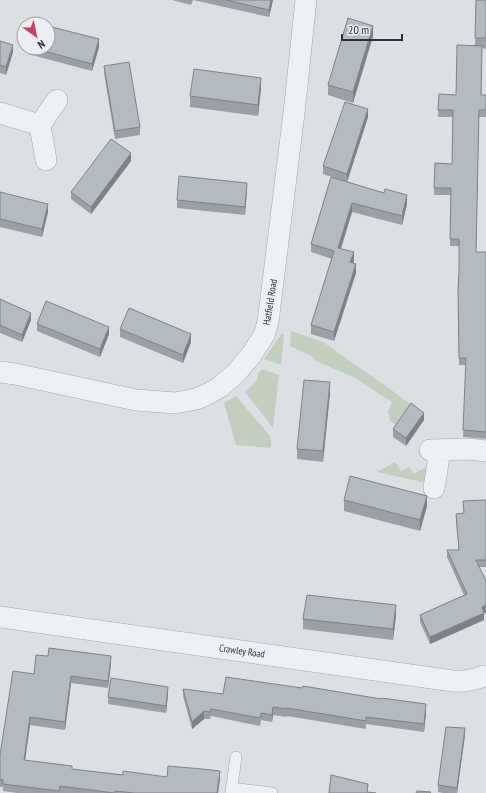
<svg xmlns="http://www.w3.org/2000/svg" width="486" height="793" font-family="'PT Sans Narrow',sans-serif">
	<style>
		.green { fill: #c3cfbe }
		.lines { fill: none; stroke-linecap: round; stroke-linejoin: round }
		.lane-casing { stroke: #a2a8af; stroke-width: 12 }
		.street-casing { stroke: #a2a8af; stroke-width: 22 }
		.lane { stroke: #eef1f4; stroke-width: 11 }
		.street { stroke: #eef1f4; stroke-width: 21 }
		.wall { fill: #9ba0a7 }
		.shaded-wall { fill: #7e8288 }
		.building { fill: #b4bac2; stroke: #7e8288 }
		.labels { text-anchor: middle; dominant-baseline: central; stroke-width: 3; stroke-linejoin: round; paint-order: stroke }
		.street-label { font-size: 10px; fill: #27303b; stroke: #ebeff3 }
	</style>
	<rect width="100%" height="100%" fill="#dce0e5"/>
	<path class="green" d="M 291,331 L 323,342 L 390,389 L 413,406 L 399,427 L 390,421 L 388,412 L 392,402 L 355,378 L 314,360 L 311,356 L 290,346 Z
		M 282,333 L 284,335 L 281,365 L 264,359 Z
		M 262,369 L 279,375 L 273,428 L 245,392 L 257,380 L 258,374 Z
		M 236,396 L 271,437 L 271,448 L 236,445 L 224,403 Z
		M 395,462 L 401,471 L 409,467 L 414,474 L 422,469 L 426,468 L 428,471 L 426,483 L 377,472 Z"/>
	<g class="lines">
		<defs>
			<path id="lane" d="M 231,788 L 272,793
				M 231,793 L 236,757"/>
			<path id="street" d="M 0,113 L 40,125
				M 46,160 L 40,125 L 57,100
				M 0,372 L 15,374 L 136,400 L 175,403 L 186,401 L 196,399 L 208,394 L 220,387 L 236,373 L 252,354 L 264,335 L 268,322 L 294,113 L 306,0
				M 430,450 L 469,449 L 486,451
				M 434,488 L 440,450
				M 0,617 L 453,681 C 464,682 473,680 484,676"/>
		</defs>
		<use href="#lane" class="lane-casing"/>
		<use href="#street" class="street-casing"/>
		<use href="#lane" class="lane"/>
		<use href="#street" class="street"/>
	</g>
	<path class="wall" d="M 172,0 L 273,0 L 269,17 L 193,0 L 191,5 Z
		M 476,0 L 486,0 L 486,49 L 482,48 L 481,95 L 486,95 L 486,117 L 479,117 L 476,252 L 486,252 L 486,439 L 463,437 L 466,365 L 459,365 L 458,298 L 459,273 L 459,246 L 450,246 L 451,195 L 434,195 L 434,188 L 452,164 L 453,117 L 438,117 L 439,94 L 456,95 L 475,46 Z
		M 373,36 L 353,103 L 328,95 L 328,85 Z
		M 0,41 L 13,52 L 6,75 L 0,73 Z
		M 99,47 L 92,71 L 28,54 L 28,48 Z
		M 104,66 L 140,127 L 140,135 L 115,139 L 104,73 Z
		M 261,88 L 258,116 L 190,107 L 190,96 Z
		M 368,117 L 347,182 L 323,174 L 323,166 Z
		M 131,161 L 91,214 L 71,199 L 71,192 Z
		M 331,177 L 407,204 L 402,225 L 352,212 L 341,249 L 354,261 L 353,263 L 356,273 L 334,341 L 311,334 L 311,325 L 332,259 L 311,252 L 311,244 Z
		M 247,190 L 245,215 L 177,208 L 177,200 Z
		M 0,192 L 48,212 L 42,237 L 0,227 Z
		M 0,299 L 31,320 L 22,342 L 0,333 Z
		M 37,324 L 109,334 L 100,357 L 37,331 Z
		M 120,329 L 191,342 L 183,363 L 120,337 Z
		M 330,393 L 323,462 L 297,459 L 297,449 Z
		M 424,420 L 406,446 L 393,437 L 393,429 Z
		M 344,500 L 427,506 L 420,531 L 344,511 Z
		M 486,500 L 486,567 L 479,567 L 486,581 L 486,613 L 484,613 L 484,620 L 430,644 L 420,622 L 420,615 L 464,595 L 447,557 L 447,550 L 459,550 L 456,521 L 456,514 L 464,513 Z
		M 396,616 L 393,640 L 303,629 L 303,619 Z
		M 111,663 L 108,688 L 71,683 L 65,730 L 30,725 L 25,760 L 72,769 L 123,775 L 220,779 L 218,793 L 17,793 L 3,791 L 3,787 L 0,787 L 0,755 L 34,674 Z
		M 183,689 L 223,694 L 426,712 L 424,732 L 366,724 L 366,729 L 287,716 L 287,717 L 273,715 L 272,722 L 261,720 L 260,726 L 211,716 L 210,719 L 204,719 L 192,729 L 183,696 Z
		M 168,694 L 166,713 L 108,704 L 108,697 Z
		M 465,735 L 457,793 L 443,793 L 438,792 L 438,785 Z"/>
	<path class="shaded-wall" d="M 271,0 L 273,0 L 269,17 L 269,10 Z
		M 373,26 L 373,36 L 353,103 L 353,92 Z
		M 99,39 L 99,47 L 92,71 L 92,64 Z
		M 13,45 L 13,52 L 6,75 L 6,67 Z
		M 261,78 L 261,88 L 258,116 L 258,105 Z
		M 368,109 L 368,117 L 347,182 L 347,174 Z
		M 131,153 L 131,161 L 91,214 L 91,207 Z
		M 247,183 L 247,190 L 245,215 L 245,207 Z
		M 407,195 L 407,204 L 402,225 L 402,216 Z
		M 352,203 L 352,212 L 338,257 L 338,248 Z
		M 48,204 L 48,212 L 42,237 L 42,229 Z
		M 354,252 L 354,261 L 350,271 L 350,262 Z
		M 356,264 L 356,273 L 334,341 L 334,332 Z
		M 31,313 L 31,320 L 22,342 L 22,335 Z
		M 109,327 L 109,334 L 100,357 L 100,349 Z
		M 191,334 L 191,342 L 183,363 L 183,355 Z
		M 330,382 L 330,393 L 323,462 L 323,451 Z
		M 424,413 L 424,420 L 406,446 L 406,438 Z
		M 427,496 L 427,506 L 420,531 L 420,520 Z
		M 396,605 L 396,616 L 393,640 L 393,629 Z
		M 486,605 L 486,613 L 484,613 L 484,620 L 430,644 L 430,637 Z
		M 111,656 L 111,663 L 108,688 L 108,681 Z
		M 71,676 L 71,683 L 65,730 L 65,722 Z
		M 168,687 L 168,694 L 166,713 L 166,706 Z
		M 426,704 L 426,712 L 424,732 L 424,724 Z
		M 273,707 L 273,715 L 272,722 L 272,715 Z
		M 204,711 L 204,719 L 192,729 L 192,722 Z
		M 30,717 L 30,725 L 24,768 L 24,760 Z
		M 465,728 L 465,735 L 457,793 L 457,788 Z
		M 220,771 L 220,779 L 218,793 L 217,793 Z"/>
	<path class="building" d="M 226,0 L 271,0 L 269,10 Z
		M 476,0 L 486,0 L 486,38 L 475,38 Z
		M 348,18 L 373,26 L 353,92 L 328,85 Z
		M 34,22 L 41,24 L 34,24 Z
		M 48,26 L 99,39 L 92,64 L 33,48 L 48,48 Z
		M 0,41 L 13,45 L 6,67 L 0,65 Z
		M 457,45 L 482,46 L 481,95 L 486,95 L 486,110 L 479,110 L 476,252 L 486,252 L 486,432 L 463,430 L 466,358 L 459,358 L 458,291 L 459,271 L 459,239 L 450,239 L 451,188 L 434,188 L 435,163 L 452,164 L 453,110 L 438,110 L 439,94 L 456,95 Z
		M 129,62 L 140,127 L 115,131 L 104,66 Z
		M 194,69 L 261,78 L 258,105 L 190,96 Z
		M 345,102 L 368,109 L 347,174 L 323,166 Z
		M 111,139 L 131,153 L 91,207 L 71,192 Z
		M 179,176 L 247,183 L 245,207 L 177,200 Z
		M 331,177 L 384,193 L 385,189 L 407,195 L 402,216 L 352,203 L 338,248 L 354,252 L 350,262 L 356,264 L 334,332 L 311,325 L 334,251 L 311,244 Z
		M 0,192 L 48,204 L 42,229 L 0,219 Z
		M 0,299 L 31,313 L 22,335 L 0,325 Z
		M 46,301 L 109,327 L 100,349 L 37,324 Z
		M 129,308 L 191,334 L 183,355 L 120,329 Z
		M 304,380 L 330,382 L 323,451 L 297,449 Z
		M 411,403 L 424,413 L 406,438 L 393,429 Z
		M 350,476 L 427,496 L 420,520 L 344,500 Z
		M 486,500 L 486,560 L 476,560 L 486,581 L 486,605 L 482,607 L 484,613 L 430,637 L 420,615 L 467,594 L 447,550 L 459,550 L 456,514 L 464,513 L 463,501 Z
		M 307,595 L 396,605 L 393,629 L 303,619 Z
		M 49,648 L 111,656 L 108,681 L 71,676 L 65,722 L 30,717 L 24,760 L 72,766 L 72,769 L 123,775 L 123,771 L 167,777 L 168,766 L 202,769 L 220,771 L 217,793 L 134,793 L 115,791 L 114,793 L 60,786 L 59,791 L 3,784 L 3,780 L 0,779 L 0,755 L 13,671 L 34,674 L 36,655 L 48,656 Z
		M 226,677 L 302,688 L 303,686 L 381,699 L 381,698 L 426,704 L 424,724 L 366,717 L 366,721 L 287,708 L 287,709 L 273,707 L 272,715 L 261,713 L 260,718 L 211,709 L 210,712 L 204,711 L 192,722 L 183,689 L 223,694 Z
		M 111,678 L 168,687 L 166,706 L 108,697 Z
		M 446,727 L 465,728 L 457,788 L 438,785 Z
		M 331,775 L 368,784 L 367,792 L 376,793 L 329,793 Z
		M 417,791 L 431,792 L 430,793 L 416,793 Z"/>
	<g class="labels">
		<g class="street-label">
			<text transform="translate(270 302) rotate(-81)">Hatfield Road</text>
			<text transform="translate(242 651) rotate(8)">Crawley Road</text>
		</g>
	</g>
	<g transform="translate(36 36) rotate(147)"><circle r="19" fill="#ebeff3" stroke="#9da3a9"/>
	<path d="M0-3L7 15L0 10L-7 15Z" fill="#c64563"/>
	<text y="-6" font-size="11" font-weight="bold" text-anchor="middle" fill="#27303b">N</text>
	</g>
	<path d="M342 34v6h60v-6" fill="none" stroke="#27303b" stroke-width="2"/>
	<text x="348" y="34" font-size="12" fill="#27303b" stroke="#ebeff3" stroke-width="3" paint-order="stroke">20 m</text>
</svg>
